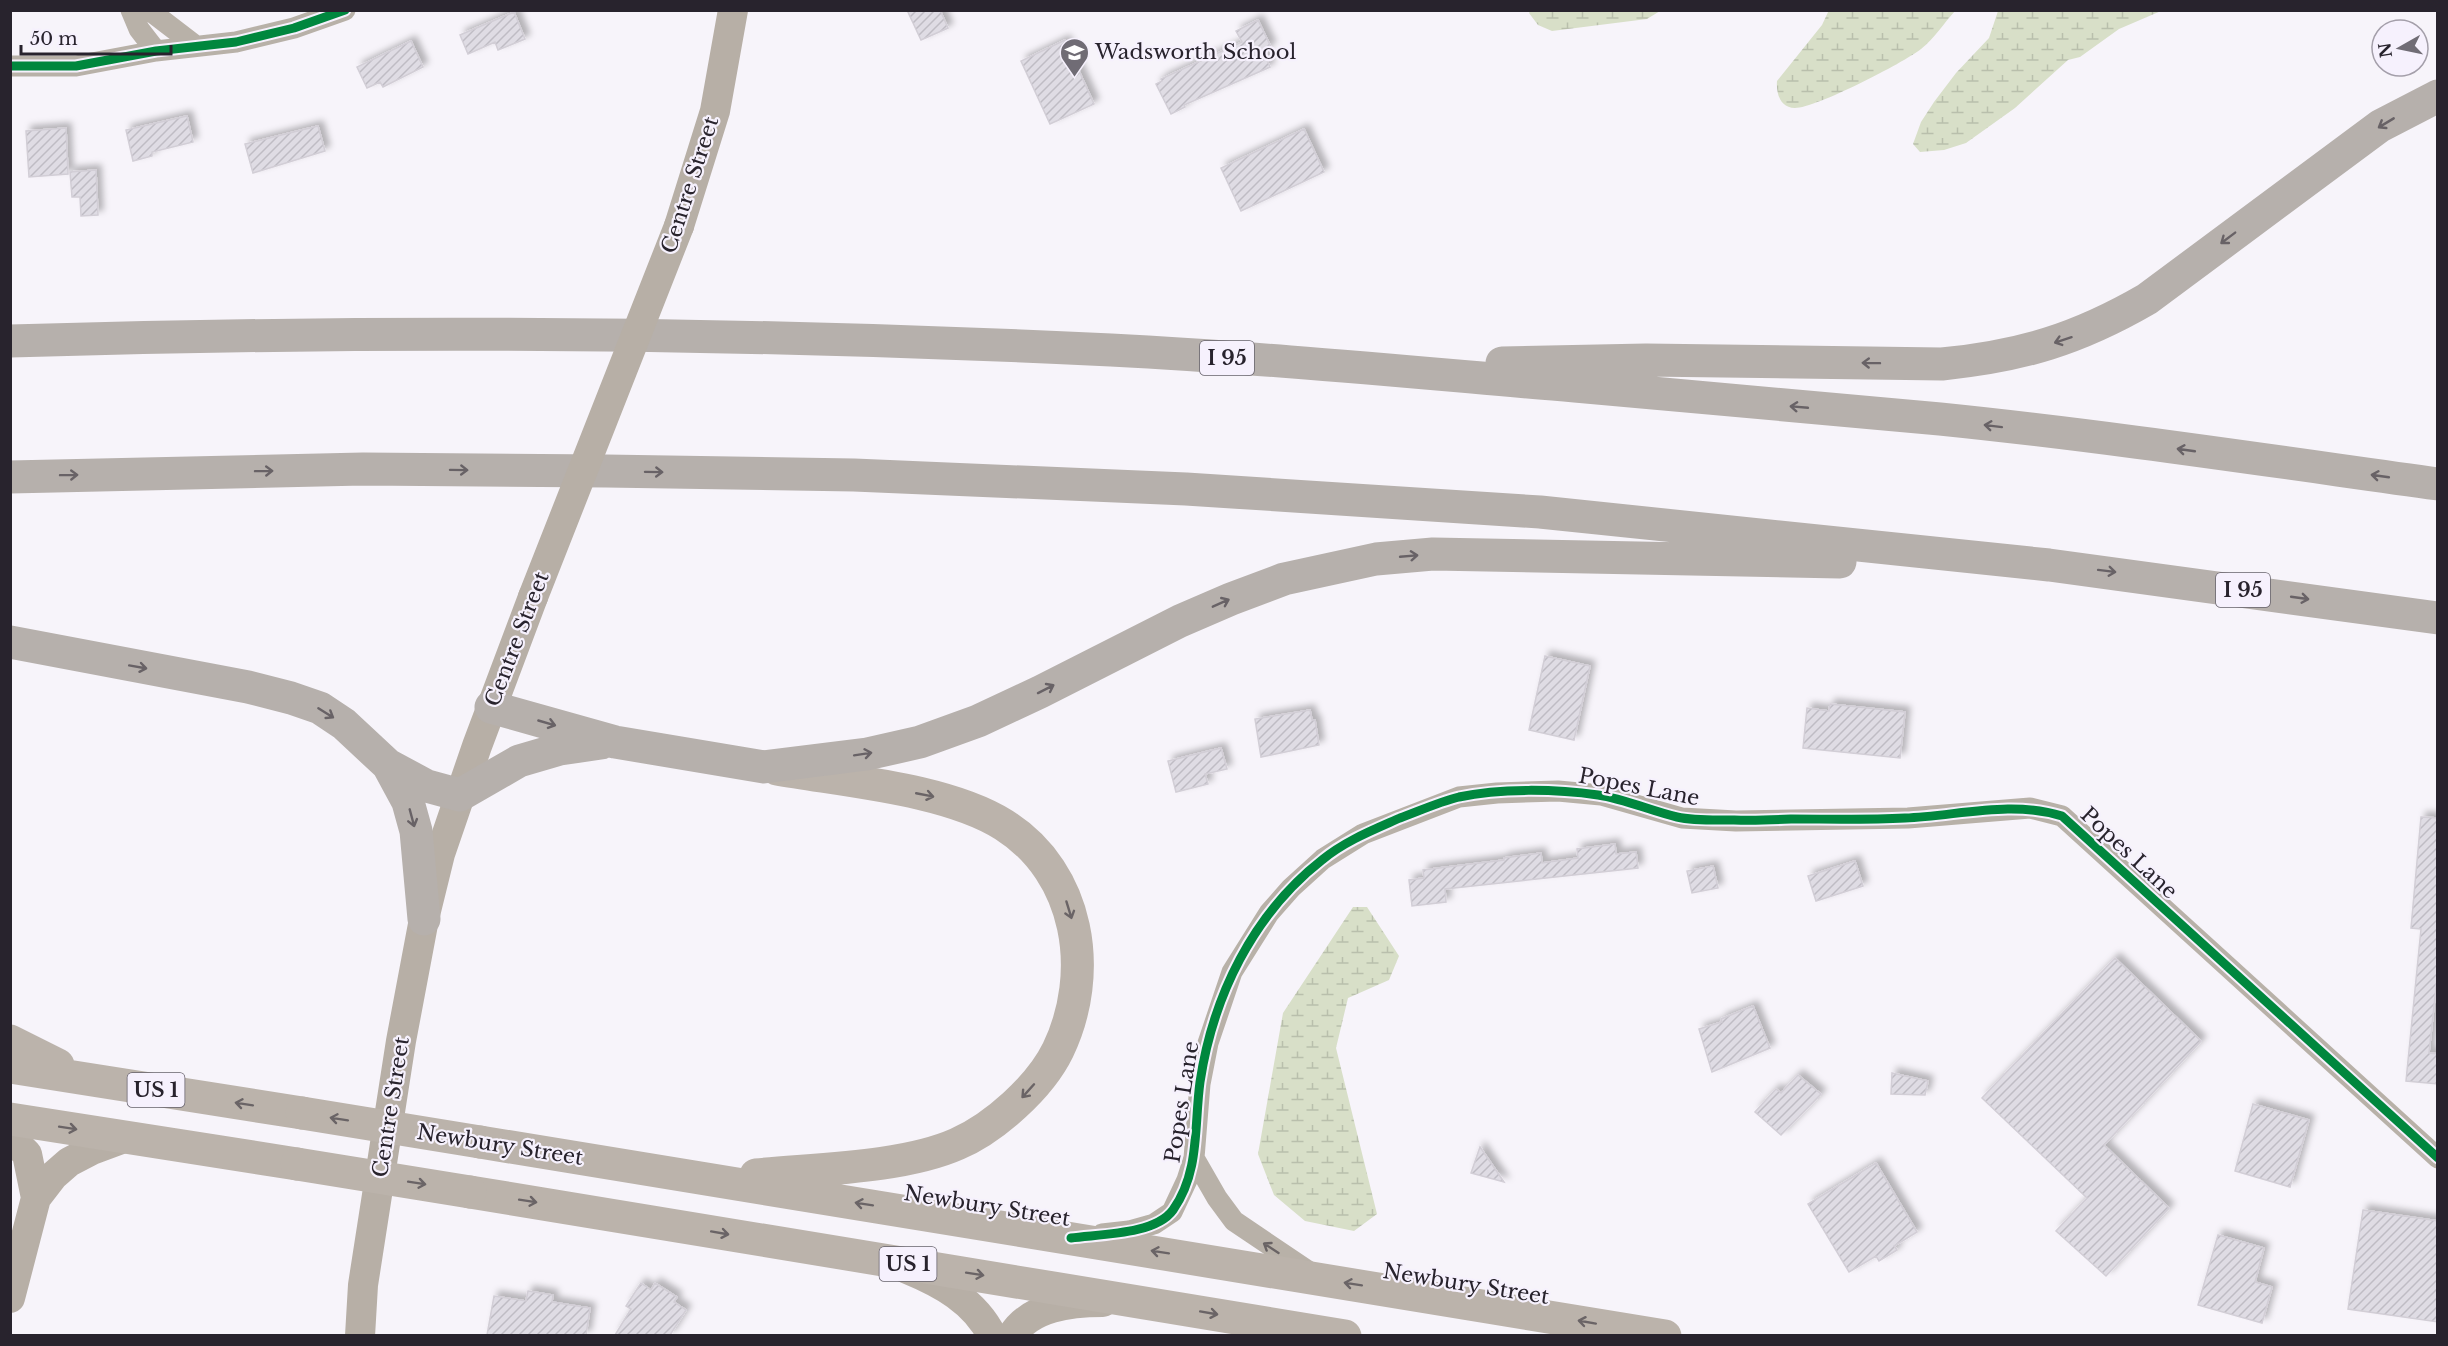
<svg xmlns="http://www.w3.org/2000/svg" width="2448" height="1346" font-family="'Libre Baskerville',serif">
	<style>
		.wetland { fill: url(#wetland-marsh) }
		.building { fill: url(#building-hatch); stroke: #d2ced6; stroke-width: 1.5; filter: url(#shadow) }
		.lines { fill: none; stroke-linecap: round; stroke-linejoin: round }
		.street { stroke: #b8b1a8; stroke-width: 21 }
		.secondary { stroke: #b7afa6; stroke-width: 30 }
		.primary { stroke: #bbb3ab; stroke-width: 33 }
		.highway { stroke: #b6b0ac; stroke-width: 33 }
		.secondary-bridge { stroke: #b7afa6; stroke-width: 30 }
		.primary-bridge { stroke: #bbb3ab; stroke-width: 33 }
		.cycleway-casing { stroke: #f6f1fd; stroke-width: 13 }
		.cycleway { stroke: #00873e; stroke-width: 9 }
		.oneway { stroke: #686266 }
		.oneway2 { stroke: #6a6466 }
		.oneway3 { stroke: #696364 }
		.labels { text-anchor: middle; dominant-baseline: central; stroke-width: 4.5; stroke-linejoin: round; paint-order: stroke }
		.shield { fill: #f6f1fd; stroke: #66616b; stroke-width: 1.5 }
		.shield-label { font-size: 20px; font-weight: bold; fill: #28232d }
		.poi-label { font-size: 21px; fill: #28232d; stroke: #f6f1fd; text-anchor: start }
		.street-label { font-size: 21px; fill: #28232d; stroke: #f6f1fd }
	</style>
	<defs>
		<pattern id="wetland-marsh" width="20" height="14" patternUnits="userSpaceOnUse" patternTransform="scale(1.5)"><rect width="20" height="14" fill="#d8dfc8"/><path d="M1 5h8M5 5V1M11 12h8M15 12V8" fill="none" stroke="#b9bfac"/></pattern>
		<pattern id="building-hatch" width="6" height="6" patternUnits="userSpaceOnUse" patternTransform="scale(1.5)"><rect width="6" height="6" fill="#dfdce4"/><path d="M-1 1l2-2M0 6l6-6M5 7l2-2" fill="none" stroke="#bfbcc4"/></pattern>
		<filter id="shadow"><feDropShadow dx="5" dy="-5" stdDeviation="3" flood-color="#0004"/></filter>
	</defs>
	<rect width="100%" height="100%" fill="#f7f4fa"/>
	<path class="wetland" d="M 1829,10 L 1955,10 L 1955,11 C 1944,23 1934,39 1921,49 C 1903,63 1816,108 1795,108 C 1780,108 1776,93 1777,81 L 1822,25 Z
		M 1530,11 L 1530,10 L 1660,11 L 1647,19 L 1552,31 L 1538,25 L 1529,13 Z
		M 1998,11 L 1998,10 L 2161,11 L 2119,29 L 2080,57 L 2068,60 L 2015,108 L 1966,143 L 1944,150 L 1920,152 L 1913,144 L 1921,122 L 1934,102 L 1956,73 L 1989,38 Z
		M 1353,907 L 1367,907 L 1399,956 L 1389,980 L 1348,998 L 1336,1048 L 1377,1214 L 1354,1231 L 1305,1221 L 1274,1195 L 1258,1154 L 1283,1013 Z"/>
	<path class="building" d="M 907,10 L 940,10 L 948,28 L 921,40 Z
		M 514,12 L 525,39 L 498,50 L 495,42 L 468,54 L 460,35 Z
		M 1258,20 L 1271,47 L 1263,51 L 1270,67 L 1184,105 L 1185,107 L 1171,114 L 1156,84 L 1162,81 L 1161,79 L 1242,42 L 1236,31 Z
		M 1065,40 L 1094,104 L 1050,124 L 1021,61 Z
		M 411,41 L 423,67 L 383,87 L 380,82 L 367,88 L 357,67 Z
		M 187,116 L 193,142 L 152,152 L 152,156 L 133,161 L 126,130 Z
		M 318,126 L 325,151 L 253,173 L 245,144 Z
		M 66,128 L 68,174 L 29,177 L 26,131 Z
		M 1304,129 L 1324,172 L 1241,211 L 1221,168 Z
		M 96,170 L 98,215 L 81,216 L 80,197 L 72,197 L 70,172 Z
		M 1545,656 L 1590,666 L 1574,740 L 1529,730 Z
		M 1830,704 L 1905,712 L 1900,758 L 1803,748 L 1807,708 L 1829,711 Z
		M 1310,710 L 1312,720 L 1315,720 L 1319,745 L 1261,757 L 1255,719 Z
		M 1221,748 L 1227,769 L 1205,774 L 1208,784 L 1176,792 L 1168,761 Z
		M 2421,817 L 2438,818 L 2438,968 L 2429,1053 L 2438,1054 L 2438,1084 L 2406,1081 L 2421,929 L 2411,928 Z
		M 1615,844 L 1616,854 L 1636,852 L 1638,868 L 1445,889 L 1446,902 L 1412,906 L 1409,880 L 1424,878 L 1423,870 L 1504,860 L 1504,858 L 1541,853 L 1542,863 L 1578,858 L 1577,849 Z
		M 1855,861 L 1863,886 L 1816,901 L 1808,876 Z
		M 1713,866 L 1718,888 L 1692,893 L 1687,871 Z
		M 2115,958 L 2201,1041 L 2104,1145 L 2169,1208 L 2106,1276 L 2056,1231 L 2087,1198 L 1982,1098 Z
		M 1753,1006 L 1770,1048 L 1712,1072 L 1699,1029 L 1722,1022 L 1721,1019 Z
		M 1892,1073 L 1928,1081 L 1925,1095 L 1891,1094 Z
		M 1798,1075 L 1821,1094 L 1781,1135 L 1755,1112 L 1776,1089 L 1781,1093 Z
		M 2253,1104 L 2309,1120 L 2290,1187 L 2235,1171 Z
		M 1480,1147 L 1504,1182 L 1471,1173 Z
		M 1876,1163 L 1917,1232 L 1894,1246 L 1897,1250 L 1879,1261 L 1876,1256 L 1849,1272 L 1808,1204 Z
		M 2363,1210 L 2438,1221 L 2438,1322 L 2348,1309 Z
		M 2218,1235 L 2264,1248 L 2255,1282 L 2272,1287 L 2262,1323 L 2198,1305 Z
		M 641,1283 L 651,1290 L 655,1283 L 677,1297 L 674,1302 L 686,1310 L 670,1335 L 615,1335 L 631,1309 L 626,1306 Z
		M 528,1291 L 553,1295 L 552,1302 L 590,1308 L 586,1335 L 487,1335 L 494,1296 L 526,1301 Z"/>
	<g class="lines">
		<path class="street" d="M 131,10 L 139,29 L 156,51
			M 149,10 L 196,46
			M 10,66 L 76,66 L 156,51 L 236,42 L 294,28 L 345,10
			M 1194,1158 L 1217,1198 L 1234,1221 L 1308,1271
			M 1102,1234 L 1129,1231 L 1154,1224 L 1172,1212 L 1187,1180 L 1194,1158 L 1200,1084 L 1208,1043 L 1232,972 L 1269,913 L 1291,888 L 1323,859 L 1363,834 L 1459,797 L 1497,793 L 1558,791 L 1601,795 L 1682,818 L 1736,821 L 1908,818 L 2030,808 L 2062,816 L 2438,1158"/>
		<path class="secondary" d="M 679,226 L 715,111 L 733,10
			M 10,1137 L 27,1154 L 36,1198
			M 907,1269 C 941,1283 975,1301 992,1336
			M 10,1298 L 36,1198 L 53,1176 L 69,1162 L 92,1150 L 127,1137
			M 360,1336 L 363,1285 L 401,1041 L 424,919 L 440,854 L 477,746 L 533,597
			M 1012,1336 C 1030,1306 1071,1302 1103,1302"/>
		<path class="primary" d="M 10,1041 L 58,1065
			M 10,1067 L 302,1113
			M 10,1119 L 297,1164
			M 480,1142 L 1665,1336
			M 756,1175 C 815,1169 903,1168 957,1144 C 994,1128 1040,1087 1058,1050 C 1095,973 1080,873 1004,825 C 947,789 845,781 777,769
			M 470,1192 L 1345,1336"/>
		<path class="highway" d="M 10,341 C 377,330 745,332 1111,350 C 1266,358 1420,373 1575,386 C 1696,397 1818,407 1940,419 C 2106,436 2272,461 2438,484
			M 1502,363 L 1646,360 L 1942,364 C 2022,356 2078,339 2147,299 L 2380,126 L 2438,96
			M 10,477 L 363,469 L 606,471 L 854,475 L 1186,489 L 1540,512 L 2049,565 L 2438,618
			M 10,642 L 248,687 L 291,698 L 320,708 L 344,724 L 388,765 L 427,786 L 460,795 L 519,761 L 560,749 L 601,743
			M 491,707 L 615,742 L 764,767 L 867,754 L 920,742 L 978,721 L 1040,692 L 1180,621 L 1231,599 L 1284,579 L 1376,559 L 1433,554 L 1840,562
			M 388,765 L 408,802 L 416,831 L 424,919"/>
		<path class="secondary-bridge" d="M 533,597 L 679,226"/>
		<path class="primary-bridge" d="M 302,1113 L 480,1142
			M 297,1164 L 470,1192"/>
		<defs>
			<path id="cycleway" d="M 10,66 L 76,66 L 156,51 L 236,42 L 294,28 L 345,10
				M 1071,1238 C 1099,1234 1155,1235 1173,1210 C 1200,1172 1194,1126 1200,1082 C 1213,996 1253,914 1322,860 C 1345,841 1373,830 1400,818 C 1419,811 1439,802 1459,797 C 1501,788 1556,789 1598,795 C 1625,799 1651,811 1677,817 C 1695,821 1716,820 1734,820 C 1753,821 1772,820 1791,819 C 1829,819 1867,820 1905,818 C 1957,816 2011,800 2062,816 L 2438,1158"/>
		</defs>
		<use href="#cycleway" class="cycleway-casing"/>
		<use href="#cycleway" class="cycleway"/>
	</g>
	<defs><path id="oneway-shaft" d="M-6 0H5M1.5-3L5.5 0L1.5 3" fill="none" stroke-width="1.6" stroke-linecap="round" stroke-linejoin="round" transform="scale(1.5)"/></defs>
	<g class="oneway">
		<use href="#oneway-shaft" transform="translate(2386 123) rotate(149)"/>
		<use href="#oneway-shaft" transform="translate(2228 238) rotate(143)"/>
		<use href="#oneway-shaft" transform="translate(2063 340) rotate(162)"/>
		<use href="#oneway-shaft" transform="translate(1871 363) rotate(-179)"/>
		<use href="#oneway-shaft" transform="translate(1799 407) rotate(-175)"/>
		<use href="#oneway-shaft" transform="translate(1993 426) rotate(-173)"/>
		<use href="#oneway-shaft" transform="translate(2186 450) rotate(-172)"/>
		<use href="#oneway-shaft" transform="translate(459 470) rotate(1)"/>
		<use href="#oneway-shaft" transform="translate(264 471) rotate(-1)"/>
		<use href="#oneway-shaft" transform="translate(654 472) rotate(1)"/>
		<use href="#oneway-shaft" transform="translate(69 475) rotate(-1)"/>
		<use href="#oneway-shaft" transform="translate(2380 476) rotate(-172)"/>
		<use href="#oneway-shaft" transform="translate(1409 556) rotate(-5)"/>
		<use href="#oneway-shaft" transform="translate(2107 571) rotate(7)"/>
		<use href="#oneway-shaft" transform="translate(2300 598) rotate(8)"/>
		<use href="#oneway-shaft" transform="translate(1221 603) rotate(-24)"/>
		<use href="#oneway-shaft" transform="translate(138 667) rotate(10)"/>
		<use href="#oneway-shaft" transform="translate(1046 689) rotate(-27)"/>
		<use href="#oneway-shaft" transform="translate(326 713) rotate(32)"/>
		<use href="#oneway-shaft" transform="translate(547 723) rotate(16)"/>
		<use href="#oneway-shaft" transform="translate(863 754) rotate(-9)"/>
		<use href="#oneway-shaft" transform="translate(412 818) rotate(75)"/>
	</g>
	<g class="oneway2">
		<use href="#oneway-shaft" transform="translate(925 795) rotate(11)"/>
		<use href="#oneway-shaft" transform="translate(1069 910) rotate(73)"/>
		<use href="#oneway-shaft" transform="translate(1028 1091) rotate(132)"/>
		<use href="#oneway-shaft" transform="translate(244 1104) rotate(-171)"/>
		<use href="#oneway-shaft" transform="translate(339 1119) rotate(-171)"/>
		<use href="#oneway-shaft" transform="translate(68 1128) rotate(9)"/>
		<use href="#oneway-shaft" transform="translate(417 1183) rotate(9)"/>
		<use href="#oneway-shaft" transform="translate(528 1201) rotate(9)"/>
		<use href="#oneway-shaft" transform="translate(864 1204) rotate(-171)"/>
		<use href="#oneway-shaft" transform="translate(720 1233) rotate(10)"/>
		<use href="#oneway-shaft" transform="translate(1160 1252) rotate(-171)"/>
		<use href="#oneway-shaft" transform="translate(975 1274) rotate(9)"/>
		<use href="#oneway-shaft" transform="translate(1353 1284) rotate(-171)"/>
		<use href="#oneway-shaft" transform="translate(1209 1313) rotate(10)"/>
		<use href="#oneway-shaft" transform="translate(1587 1322) rotate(-170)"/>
	</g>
	<use class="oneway3" href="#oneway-shaft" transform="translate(1271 1248) rotate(-147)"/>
	<defs>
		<symbol id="school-pin" viewBox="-11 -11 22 30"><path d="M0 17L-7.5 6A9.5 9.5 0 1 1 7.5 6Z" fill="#706c75" stroke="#f6f1fd"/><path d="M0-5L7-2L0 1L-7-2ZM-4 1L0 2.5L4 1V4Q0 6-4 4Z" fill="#fff"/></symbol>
	</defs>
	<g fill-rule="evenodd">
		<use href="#school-pin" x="1058" y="36" width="33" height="45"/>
	</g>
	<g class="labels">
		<g class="shield">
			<rect x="1200" y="341" width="54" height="34" rx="4.5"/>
			<rect x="2216" y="573" width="54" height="34" rx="4.5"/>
			<rect x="127.5" y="1073" width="57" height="34" rx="4.5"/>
			<rect x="879.5" y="1247" width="57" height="34" rx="4.5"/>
		</g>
		<g class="shield-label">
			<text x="1227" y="358">I 95</text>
			<text x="2243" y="590">I 95</text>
			<text x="156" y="1090">US 1</text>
			<text x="908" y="1264">US 1</text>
		</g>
		<g class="poi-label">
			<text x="1095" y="52">Wadsworth School</text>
		</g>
		<g class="street-label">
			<text transform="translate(690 185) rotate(-72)">Centre Street</text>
			<text transform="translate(517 639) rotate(-69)">Centre Street</text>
			<text transform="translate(1639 787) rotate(11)">Popes Lane</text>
			<text transform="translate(2129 853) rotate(43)">Popes Lane</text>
			<text transform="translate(1182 1102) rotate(-81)">Popes Lane</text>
			<text transform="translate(391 1107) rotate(-81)">Centre Street</text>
			<text transform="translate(500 1145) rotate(9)">Newbury Street</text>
			<text transform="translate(987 1206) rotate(9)">Newbury Street</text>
			<text transform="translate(1466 1284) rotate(9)">Newbury Street</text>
		</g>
	</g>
	<rect width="2448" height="1346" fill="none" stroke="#28232d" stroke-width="24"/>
	<g transform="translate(2400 48) rotate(261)"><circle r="28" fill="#f6f1fd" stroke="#a49faa" stroke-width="1.5"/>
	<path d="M0-4.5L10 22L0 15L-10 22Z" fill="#706c75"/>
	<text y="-9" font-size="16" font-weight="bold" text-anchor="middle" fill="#28232d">N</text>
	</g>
	<path d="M21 45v9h150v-9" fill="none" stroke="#28232d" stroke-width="3"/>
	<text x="30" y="45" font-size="18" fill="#28232d" stroke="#f6f1fd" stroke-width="4.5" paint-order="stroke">50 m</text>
</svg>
